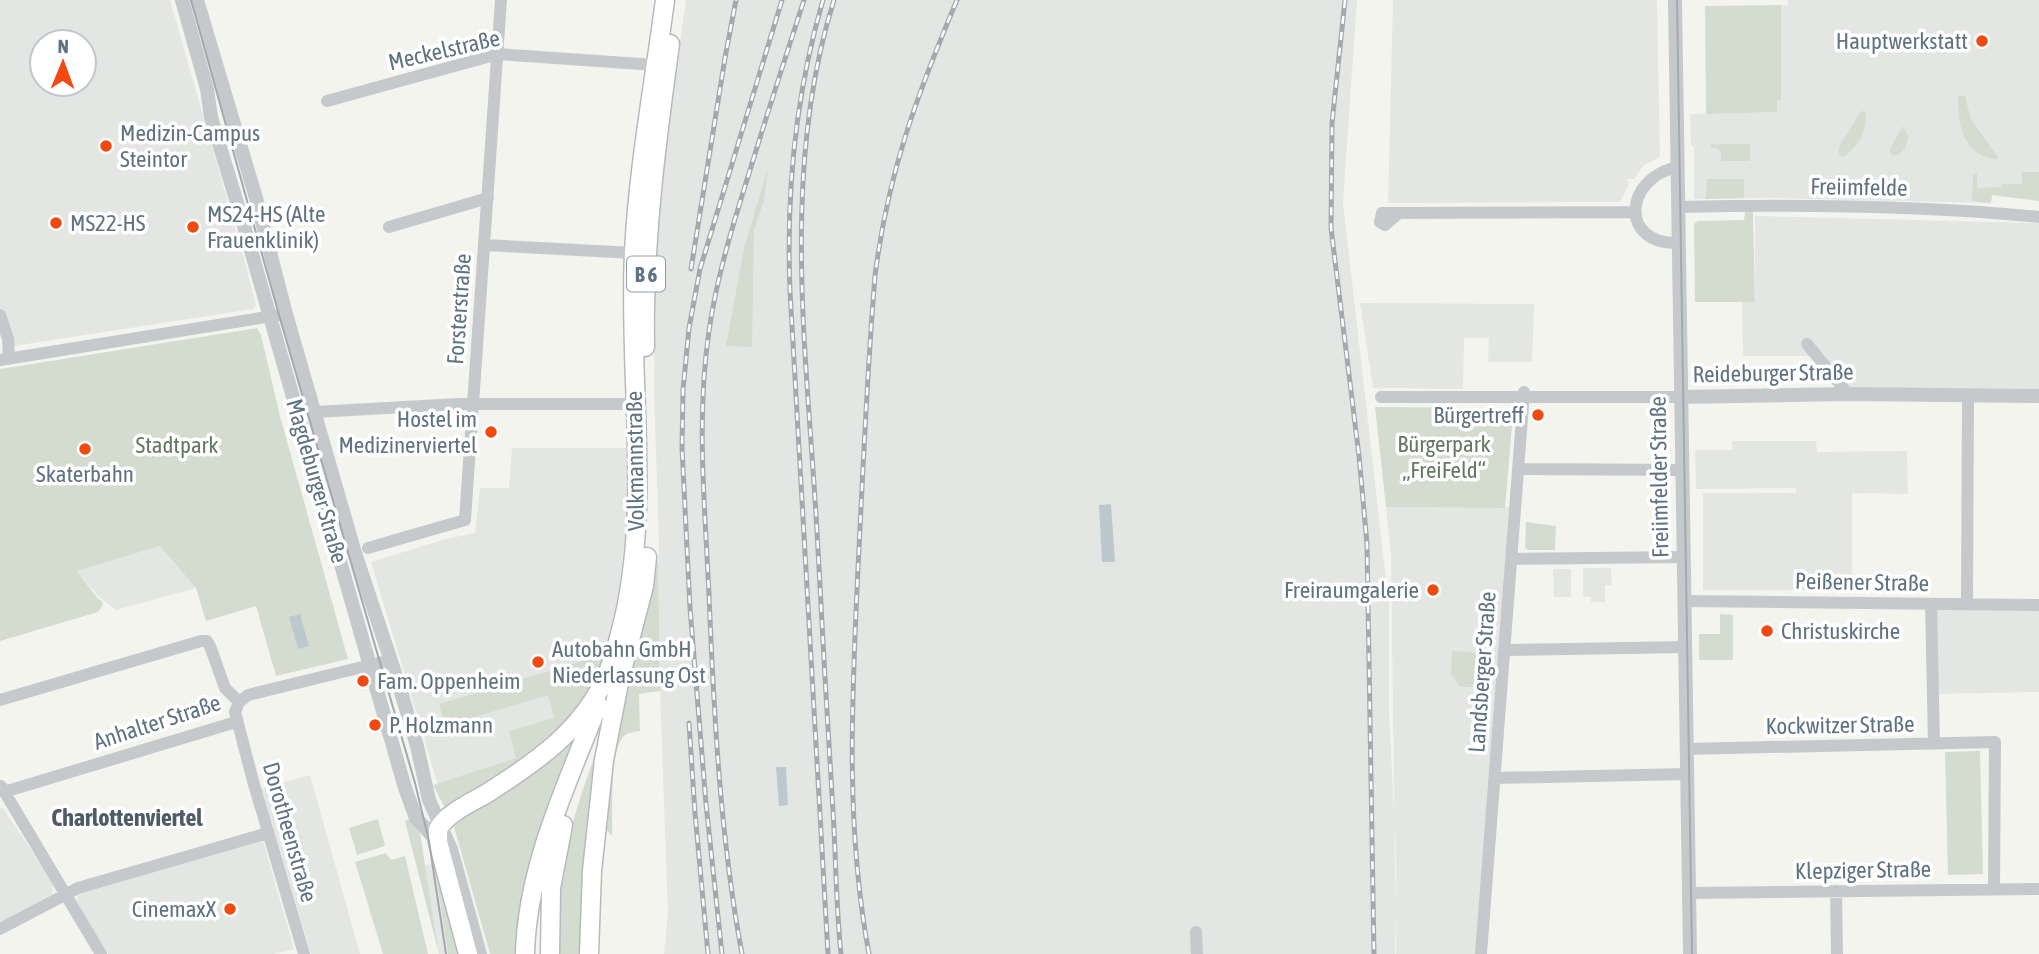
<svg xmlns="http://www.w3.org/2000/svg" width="2039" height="954" font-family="'Asap Condensed',sans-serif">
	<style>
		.built { fill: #e4e6e3; fill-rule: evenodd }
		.green { fill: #d4dcd0 }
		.water { fill: #bcc8cd }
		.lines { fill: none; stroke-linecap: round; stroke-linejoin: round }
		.primary-casing { stroke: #b6babe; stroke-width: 21 }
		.minor { stroke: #c6c9cc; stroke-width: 12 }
		.tertiary { stroke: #c6c9cc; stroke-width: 14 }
		.primary { stroke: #fff; stroke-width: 18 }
		.tram { stroke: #a3a9af; stroke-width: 2 }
		.rail-casing { stroke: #a3a9af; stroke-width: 5 }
		.rail { stroke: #fff; stroke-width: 2.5; stroke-dasharray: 8; stroke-linecap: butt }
		.poi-dot { fill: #f24911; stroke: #fff; stroke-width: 2.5 }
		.labels { text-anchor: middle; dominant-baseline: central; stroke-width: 7; stroke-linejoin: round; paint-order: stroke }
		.shield { fill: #fff; stroke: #909da8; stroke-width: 2 }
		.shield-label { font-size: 21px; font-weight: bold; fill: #607383 }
		.poi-label { font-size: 23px; fill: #607383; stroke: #fff; text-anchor: start }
		.street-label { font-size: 23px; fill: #607383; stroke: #fff }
		.park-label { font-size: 23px; fill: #647a60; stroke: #fff }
		.neighbourhood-label { font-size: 24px; font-weight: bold; fill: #4f5c68; stroke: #fff }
	</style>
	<rect width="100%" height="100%" fill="#f4f4ef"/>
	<path class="built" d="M 0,0 L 170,0 L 241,248 L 256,305 L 253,309 L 14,346 L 0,307 ZM 42,42 L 84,42 L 84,84 L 42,84 Z
		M 686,0 L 1357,0 L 1343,202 L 1389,606 L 1389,710 L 1396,854 L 1395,954 L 664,954 L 668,914 L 660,691 L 655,664 L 659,541 L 654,395 L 656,213 Z
		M 1393,0 L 1657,0 L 1660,157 L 1644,165 L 1634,179 L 1627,179 L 1629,184 L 1620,202 L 1388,203 Z
		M 1788,0 L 2039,0 L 2039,201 L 1992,195 L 1991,203 L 1766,198 L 1694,199 L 1694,147 L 1691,144 L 1690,114 L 1777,112 L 1777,101 L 1781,100 L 1781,5 L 1788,5 Z
		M 1755,216 L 2039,223 L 2039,395 L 1847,394 L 1815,356 L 1743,356 L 1742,302 L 1755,302 Z
		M 1360,303 L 1534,304 L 1532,362 L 1488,362 L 1489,338 L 1464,338 L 1463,389 L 1373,388 Z
		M 1732,441 L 1816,441 L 1817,452 L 1907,451 L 1908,494 L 1852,493 L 1852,590 L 1703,590 L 1703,493 L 1796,493 L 1796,488 L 1696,489 L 1695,450 L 1732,450 Z
		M 512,448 L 627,448 L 629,499 L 620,582 L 608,648 L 578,700 L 521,757 L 438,785 L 371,562 L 446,539 L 475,533 L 480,488 L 509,488 Z
		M 1386,507 L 1509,507 L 1481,954 L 1396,954 L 1391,555 Z
		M 160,546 L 196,588 L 116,610 L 98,596 L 77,571 Z
		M 1583,568 L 1611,568 L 1612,585 L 1605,585 L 1605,602 L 1591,602 L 1591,597 L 1583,597 Z
		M 1553,569 L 1571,569 L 1571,597 L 1554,597 Z
		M 1935,610 L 2039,610 L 2039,692 L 1937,694 Z
		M 310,775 L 360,954 L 311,954 L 262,789 Z
		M 0,808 L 3,808 L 53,883 L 52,895 L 0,922 Z
		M 263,841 L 294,949 L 273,954 L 108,954 L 76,901 L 79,894 Z
		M 434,864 L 448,954 L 439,954 L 425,865 Z"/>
	<path class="green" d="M 1781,5 L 1781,100 L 1777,101 L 1777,112 L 1706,114 L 1705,6 Z
		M 1958,96 L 1965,96 L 1971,120 L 1998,157 L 1996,159 C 1962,155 1958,124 1958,96 Z
		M 1861,111 L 1866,112 C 1866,132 1860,146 1843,157 L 1839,155 L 1839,147 Z
		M 1903,126 L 1908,136 C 1907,146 1904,154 1893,156 L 1889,150 Z
		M 1711,144 L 1750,144 L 1750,161 L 1721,161 L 1721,152 L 1717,148 L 1711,148 Z
		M 768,168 L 764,200 L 754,230 L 752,347 L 726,346 L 744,248 Z
		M 2022,172 L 2039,172 L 2039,201 L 1992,195 L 1991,203 L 1972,201 L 1973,174 L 1977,174 L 1977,188 L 2001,187 L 2001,184 L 2022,184 Z
		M 1707,179 L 1744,179 L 1744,198 L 1706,199 Z
		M 1745,212 L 1753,212 L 1755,302 L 1695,302 L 1694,224 L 1698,221 L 1744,220 Z
		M 257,328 L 261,335 L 280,416 L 348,659 L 276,676 L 256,606 L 206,621 L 196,588 L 160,546 L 77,571 L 98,599 L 102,601 L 103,605 L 98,612 L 0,641 L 0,369 Z
		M 1375,407 L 1508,408 L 1513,414 L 1505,508 L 1386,507 Z
		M 1526,522 L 1556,526 L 1555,550 L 1528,550 L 1525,547 Z
		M 658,561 L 660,691 L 639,694 L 640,731 C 635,732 629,732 624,736 C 609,751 613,813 612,836 L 600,822 L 651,567 Z
		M 1720,614 L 1733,615 L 1733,660 L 1699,660 L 1699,634 L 1720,634 Z
		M 1452,651 L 1478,653 L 1475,687 L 1460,687 L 1451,674 Z
		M 606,654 L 599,673 L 570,719 L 546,745 L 451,808 L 445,808 L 433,785 L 516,758 L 509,731 L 554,718 L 548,695 L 445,726 L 439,704 Z
		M 574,736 L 577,739 L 518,954 L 490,954 L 454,827 L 470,812 Z
		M 1980,751 L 1983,874 L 1948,875 L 1945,752 Z
		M 595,755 L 583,954 L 555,954 C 556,936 556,917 558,899 C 563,849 578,802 595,755 Z
		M 378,819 L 385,846 L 357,855 L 349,828 Z
		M 409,819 L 420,833 L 439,954 L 405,821 Z
		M 386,853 L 391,860 L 405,856 L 428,954 L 383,954 L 355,862 Z
		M 433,856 L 461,954 L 448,954 Z"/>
	<path class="water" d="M 1111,504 L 1115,562 L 1102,562 L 1099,505 Z
		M 300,614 L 309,646 L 298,649 L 289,617 Z
		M 776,767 L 786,767 L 788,805 L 779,806 Z"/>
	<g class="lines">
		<defs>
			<path id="primary" d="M 645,347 C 643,245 656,145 670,44
				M 468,954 L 438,842 L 438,829 C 448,812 473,802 489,792 C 536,762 581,731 605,679 C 614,660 619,638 624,618 C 651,498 628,374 634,253 C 638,168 654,84 665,0
				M 525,954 C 527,867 567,784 598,705
				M 550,954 L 551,888 L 563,825
				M 589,954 L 592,871 L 604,760 L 620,678 L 644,586 L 647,557"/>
		</defs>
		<use href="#primary" class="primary-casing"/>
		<path class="minor" d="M 327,101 L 498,54 L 655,65
			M 1677,167 C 1623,179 1620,245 1678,243
			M 1678,207 C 1798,204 1920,205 2039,217
			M 1399,213 L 1385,225 L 1380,222 L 1382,213 L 1635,212
			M 389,227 L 488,198
			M 485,245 L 634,253
			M 0,315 L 8,339 L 9,359
			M 1807,344 L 1848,394
			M 0,360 L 279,315
			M 1381,397 L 1681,397
			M 315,412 L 458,404 L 635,404
			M 1519,469 L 1682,470
			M 368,548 L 465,520 L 501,0
			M 1513,559 L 1683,557
			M 1684,601 L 2039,605
			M 1931,604 L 1934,744
			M 1967,604 L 1968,396
			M 1505,650 L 1685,647
			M 0,700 L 201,641 L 207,641 L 210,646 L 225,688 L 239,702
			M 1686,749 L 1995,742 L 1994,889
			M 1495,778 L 1686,774
			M 1,786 L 101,954
			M 4,792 L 236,722
			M 1836,891 L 1837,954
			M 1688,893 L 2039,889
			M 0,929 L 78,888 L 268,833
			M 1196,932 L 1197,954
			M 304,954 L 253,781 L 235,712 L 239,702 L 248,695 L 391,660
			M 1481,954 L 1524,392"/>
		<path class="tertiary" d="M 182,0 L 207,89 L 211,117 L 244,226 L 405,788 L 416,818 L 438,842
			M 197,0 L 256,198 L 286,314 L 355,553 L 398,682 L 417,746 L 429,800 L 451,849 L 480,954
			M 1675,0 L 1690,954
			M 1681,397 L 1848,394 L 2039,396"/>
		<use href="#primary" class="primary"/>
		<path class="tram" d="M 191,0 L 279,315 L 415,783 L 429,841 L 446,954
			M 1677,0 L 1692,954"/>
		<defs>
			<path id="rail" d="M 823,0 C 795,96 786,192 790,291 L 828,954
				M 834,0 C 780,172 807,354 817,531 C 822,624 827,718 833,811 C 836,859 836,907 841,954
				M 1345,0 L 1332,123 L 1331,228 L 1359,456 L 1367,544 L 1374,954
				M 691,269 L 725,58 L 736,0
				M 689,723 L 695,813 L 708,954
				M 722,954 L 706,804 L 690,608 L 682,448 L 683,390 L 689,328 L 700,269 L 782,0
				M 742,954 C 720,836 714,715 709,595 C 705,507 696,419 709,331 C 717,275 734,221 751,167 C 768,111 786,56 804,0
				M 869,954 C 845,825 852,698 858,568 C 863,470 867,373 875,276 C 888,172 917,95 957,0"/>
		</defs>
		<use href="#rail" class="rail-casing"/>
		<use href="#rail" class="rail"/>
	</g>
	<g class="poi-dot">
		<circle cx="1982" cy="41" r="7"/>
		<circle cx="106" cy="146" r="7"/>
		<circle cx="56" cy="223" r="7"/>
		<circle cx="193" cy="227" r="7"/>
		<circle cx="1538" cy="415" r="7"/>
		<circle cx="491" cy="432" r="7"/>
		<circle cx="85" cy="449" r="7"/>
		<circle cx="1433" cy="590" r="7"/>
		<circle cx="1767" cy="631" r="7"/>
		<circle cx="538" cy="662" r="7"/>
		<circle cx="363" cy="681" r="7"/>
		<circle cx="375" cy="725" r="7"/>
		<circle cx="230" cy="909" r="7"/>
	</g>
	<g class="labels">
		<rect class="shield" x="627" y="256.5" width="38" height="35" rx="5"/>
		<g class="shield-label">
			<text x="646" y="274">B 6</text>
		</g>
		<g class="poi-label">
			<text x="1968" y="41" text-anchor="end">Hauptwerkstatt</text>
			<text x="120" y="133">Medizin-Campus<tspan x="120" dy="26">Steintor</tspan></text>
			<text x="207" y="214">MS24-HS (Alte<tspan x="207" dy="26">Frauenklinik)</tspan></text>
			<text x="70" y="223">MS22-HS</text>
			<text x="1524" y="415" text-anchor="end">Bürgertreff</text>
			<text x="477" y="419" text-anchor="end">Hostel im<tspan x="477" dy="26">Medizinerviertel</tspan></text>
			<text x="85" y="474" text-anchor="middle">Skaterbahn</text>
			<text x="1419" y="590" text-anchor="end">Freiraumgalerie</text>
			<text x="1781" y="631">Christuskirche</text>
			<text x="552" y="649">Autobahn GmbH<tspan x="552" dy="26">Niederlassung Ost</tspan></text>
			<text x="377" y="681">Fam. Oppenheim</text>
			<text x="389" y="725">P. Holzmann</text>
			<text x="216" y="909" text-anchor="end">CinemaxX</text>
		</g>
		<g class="street-label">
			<text transform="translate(444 50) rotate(-13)">Meckelstraße</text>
			<text transform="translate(1859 187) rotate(1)">Freiimfelde</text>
			<text transform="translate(459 309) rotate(-86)">Forsterstraße</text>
			<text transform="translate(1773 373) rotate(-1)">Reideburger Straße</text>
			<text transform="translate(635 461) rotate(-91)">Volkmannstraße</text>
			<text transform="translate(1659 477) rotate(-91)">Freiimfelder Straße</text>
			<text transform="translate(317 481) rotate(74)">Magdeburger Straße</text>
			<text transform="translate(1862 582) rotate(1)">Peißener Straße</text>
			<text transform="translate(1482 672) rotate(-86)">Landsberger Straße</text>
			<text transform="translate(157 722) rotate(-18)">Anhalter Straße</text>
			<text transform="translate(1840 725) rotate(-1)">Kockwitzer Straße</text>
			<text transform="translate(290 832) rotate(74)">Dorotheenstraße</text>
			<text transform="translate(1863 870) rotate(-1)">Klepziger Straße</text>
		</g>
		<g class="park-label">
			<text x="1444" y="444">Bürgerpark<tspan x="1444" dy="26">„FreiFeld“</tspan></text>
			<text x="177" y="445">Stadtpark</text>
		</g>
		<g class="neighbourhood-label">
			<text x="127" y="817">Charlottenviertel</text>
		</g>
	</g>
	<g transform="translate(63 63) rotate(1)"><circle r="33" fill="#ffffff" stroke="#bfc7cd" stroke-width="2"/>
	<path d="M0-5L12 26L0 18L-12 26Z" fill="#f24911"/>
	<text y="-10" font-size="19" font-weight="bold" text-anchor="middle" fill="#607383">N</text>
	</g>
</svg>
